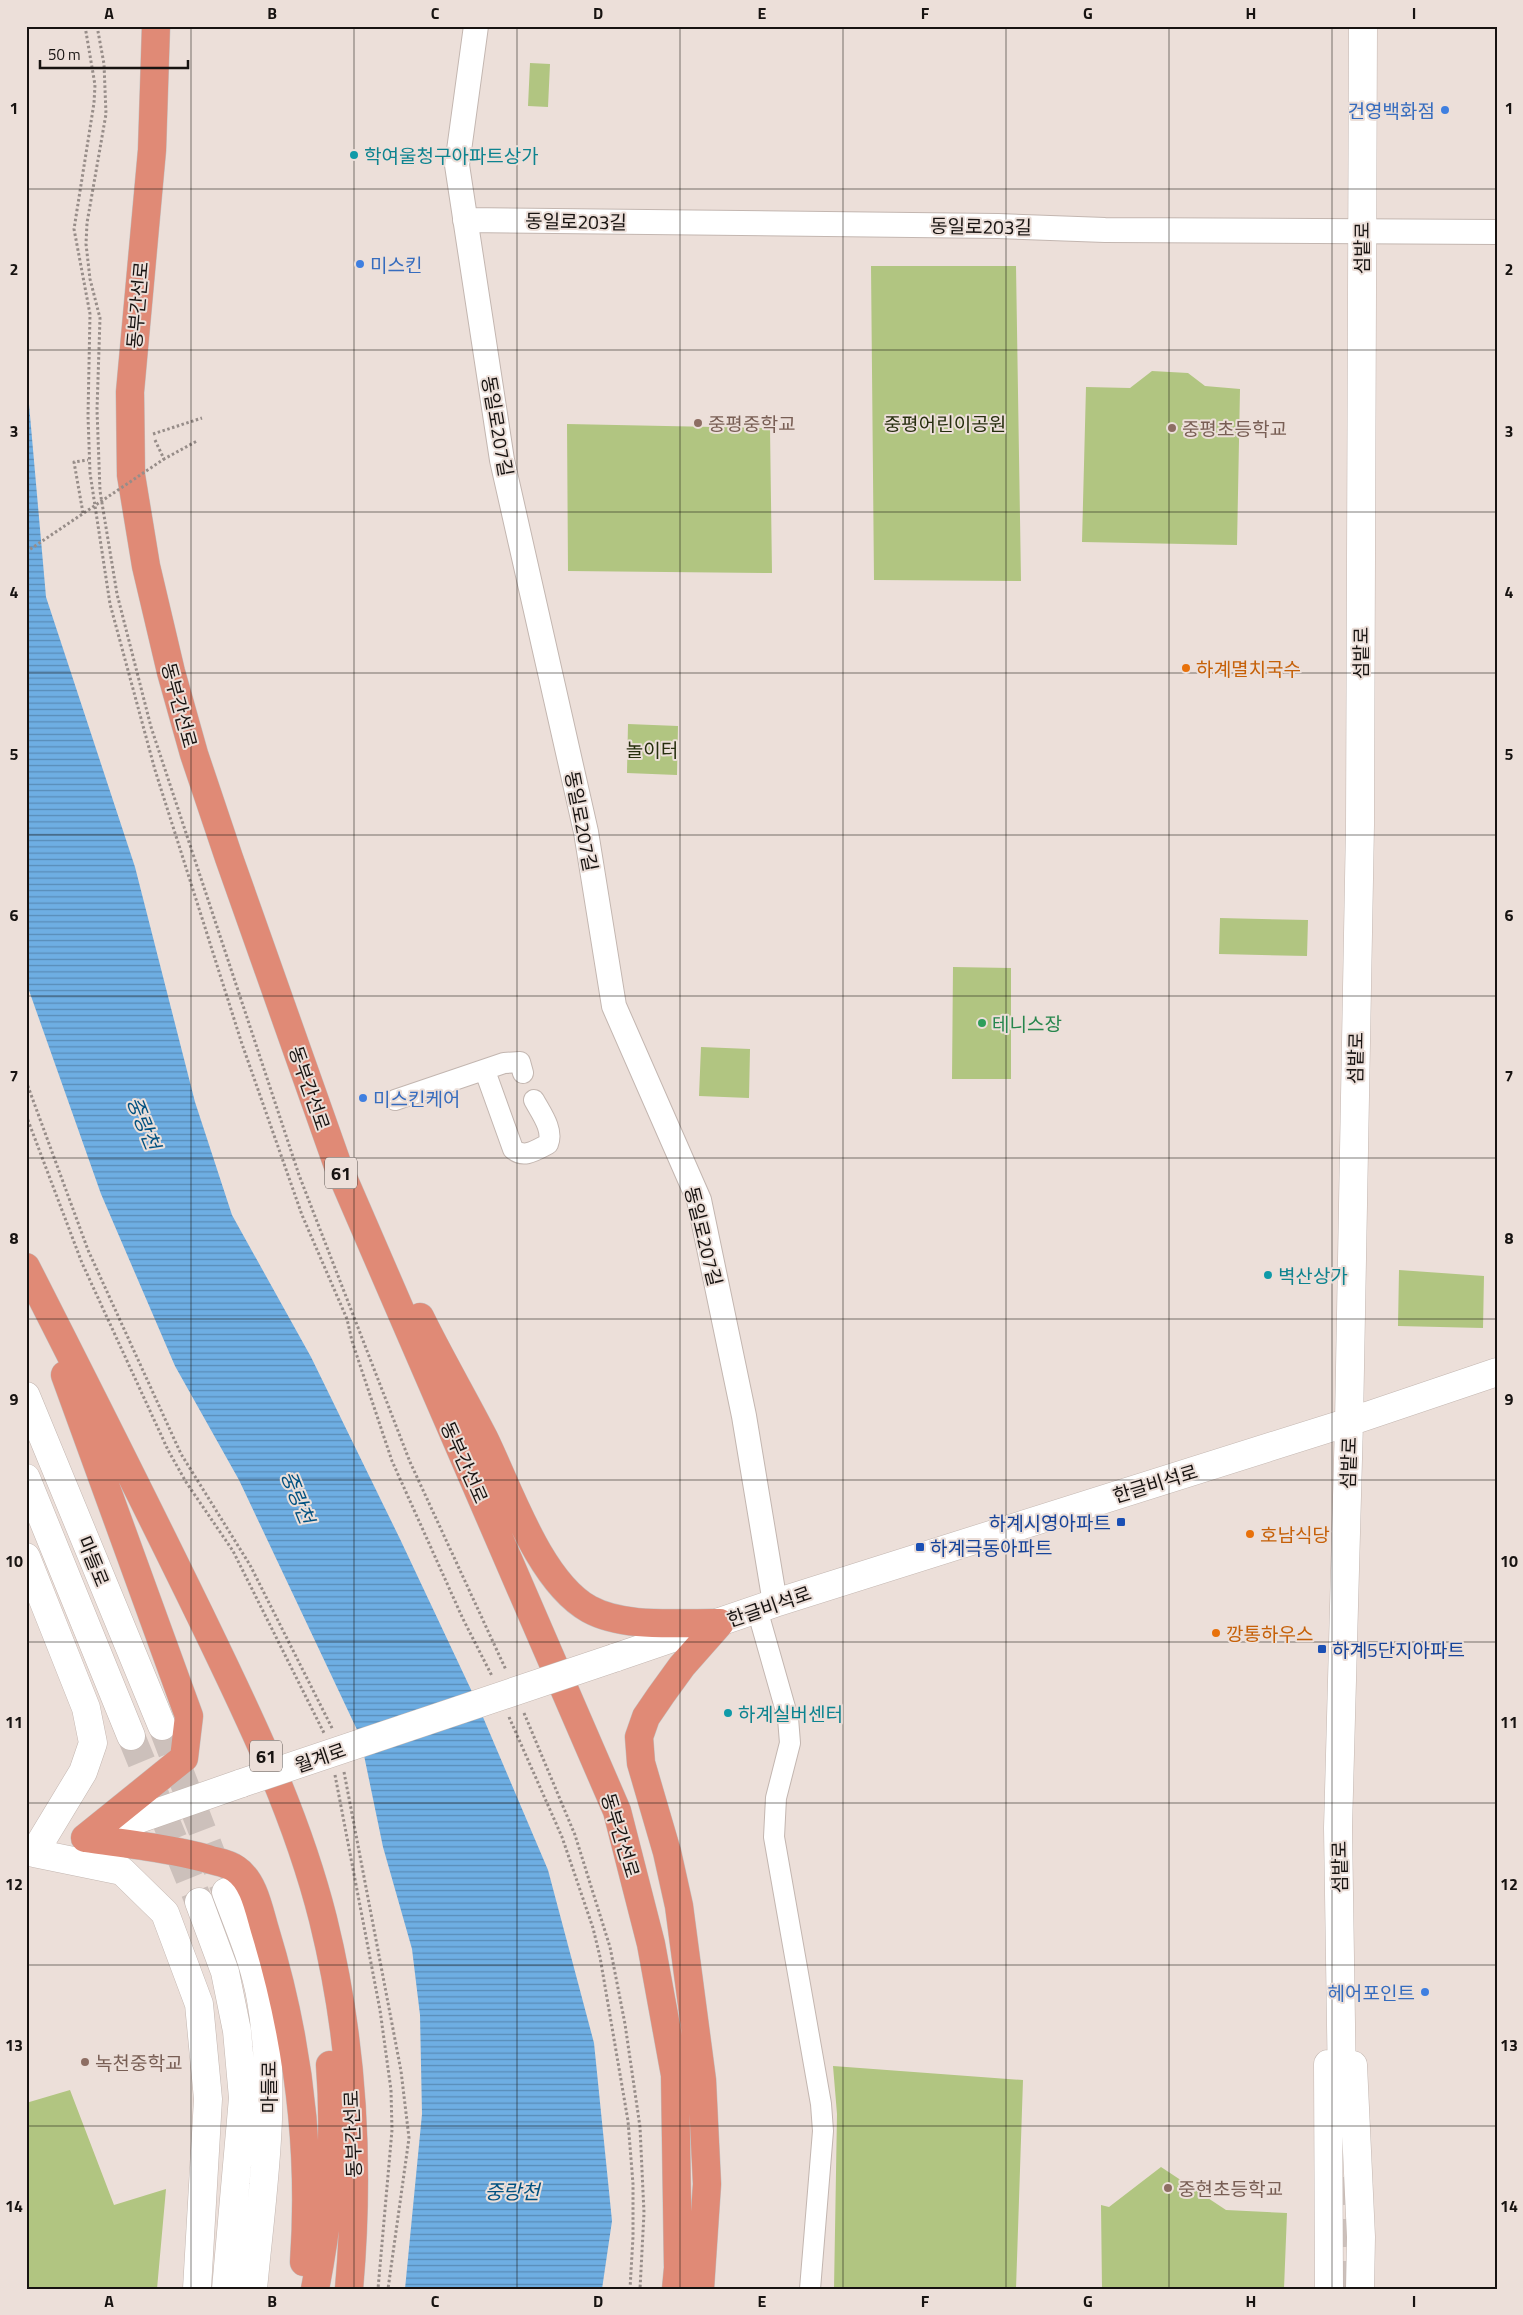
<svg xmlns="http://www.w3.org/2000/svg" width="1523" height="2315" font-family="'Titillium Web','Noto Sans KR',sans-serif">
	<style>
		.park { fill: #b1c581 }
		.water { fill: url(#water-rules) }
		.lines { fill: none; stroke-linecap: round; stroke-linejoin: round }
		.secondary-tunnel { stroke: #ccc0bb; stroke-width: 28; stroke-dasharray: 28 14; stroke-linecap: butt }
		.minor-casing { stroke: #c3b6b0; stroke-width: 22 }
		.tertiary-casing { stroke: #c3b6b0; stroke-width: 26 }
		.secondary-casing { stroke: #c3b6b0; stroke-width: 29 }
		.trunk-casing { stroke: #c3c2c1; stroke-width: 29 }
		.path { stroke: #978d89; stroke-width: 3; stroke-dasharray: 2.5 2.5; stroke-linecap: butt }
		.minor { stroke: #fff; stroke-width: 20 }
		.tertiary { stroke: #fff; stroke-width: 24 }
		.secondary { stroke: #fff; stroke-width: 28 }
		.trunk { stroke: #e08a76; stroke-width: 28 }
		.secondary-bridge-casing { stroke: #c3b6b0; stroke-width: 29; stroke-linecap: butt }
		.path-bridge { stroke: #978d89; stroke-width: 3; stroke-dasharray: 2.5 2.5; stroke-linecap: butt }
		.secondary-bridge { stroke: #fff; stroke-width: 28 }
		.grid { fill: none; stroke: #171311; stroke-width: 1; stroke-opacity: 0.55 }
		.shop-dot { fill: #3f7fe0; stroke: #ecdfd9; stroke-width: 2 }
		.culture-dot { fill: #0f9aa8; stroke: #ecdfd9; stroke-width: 2 }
		.education-dot { fill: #8d6e63; stroke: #ecdfd9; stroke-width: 2 }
		.food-dot { fill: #e8710a; stroke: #ecdfd9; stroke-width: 2 }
		.leisure-dot { fill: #2e9e5b; stroke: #ecdfd9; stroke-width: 2 }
		.transit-dot { fill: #1a4fb4; stroke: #ecdfd9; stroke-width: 2 }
		.labels { text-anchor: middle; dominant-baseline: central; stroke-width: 4; stroke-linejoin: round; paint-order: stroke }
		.shield { fill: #ecdfd9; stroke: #57504d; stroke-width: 1 }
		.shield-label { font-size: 18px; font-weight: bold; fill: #171311 }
		.shop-label { font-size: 19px; fill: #366cbe; stroke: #ecdfd9; text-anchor: end }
		.culture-label { font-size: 19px; fill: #0d838f; stroke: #ecdfd9; text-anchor: start }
		.street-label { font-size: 19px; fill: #171311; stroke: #ecdfd9 }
		.education-label { font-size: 19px; fill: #785e54; stroke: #ecdfd9; text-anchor: start }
		.park-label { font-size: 19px; fill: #262e0e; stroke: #ecdfd9 }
		.food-label { font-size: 19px; fill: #c56008; stroke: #ecdfd9; text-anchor: start }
		.leisure-label { font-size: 19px; fill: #27864d; stroke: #ecdfd9; text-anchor: start }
		.transit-label { font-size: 19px; fill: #164399; stroke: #ecdfd9; text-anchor: start }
		.water-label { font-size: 20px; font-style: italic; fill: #005181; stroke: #ecdfd9 }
		.neatline { fill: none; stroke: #171311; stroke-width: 2 }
		.grid-label { font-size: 16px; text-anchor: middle; font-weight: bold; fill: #171311 }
	</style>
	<defs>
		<pattern id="water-rules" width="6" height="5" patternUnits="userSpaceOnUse" patternTransform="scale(1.25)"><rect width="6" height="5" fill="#6eaee3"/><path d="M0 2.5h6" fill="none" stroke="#598cb7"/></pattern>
	</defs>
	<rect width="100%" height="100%" fill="#ecdfd9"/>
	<path class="park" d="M 530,63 L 550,64 L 548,107 L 528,106 Z
		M 871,266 L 1016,266 L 1021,581 L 874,580 Z
		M 1152,371 L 1188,373 L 1205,386 L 1240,389 L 1237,545 L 1082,542 L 1086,387 L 1130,388 Z
		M 567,424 L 770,428 L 772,573 L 568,571 Z
		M 628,724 L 678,726 L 677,775 L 627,773 Z
		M 1220,918 L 1308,920 L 1307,956 L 1219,954 Z
		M 953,967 L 1011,968 L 1011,1079 L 952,1079 Z
		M 701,1047 L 750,1049 L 749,1098 L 699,1096 Z
		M 1399,1270 L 1484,1276 L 1483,1328 L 1398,1326 Z
		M 833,2066 L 1023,2080 L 1016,2289 L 834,2289 L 837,2114 Z
		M 70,2090 L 114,2205 L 166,2189 L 157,2289 L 26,2289 L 26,2103 Z
		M 1161,2167 L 1226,2210 L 1287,2213 L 1284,2289 L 1102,2289 L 1101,2205 L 1109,2207 Z"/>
	<path class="water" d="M 26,370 L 46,597 L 135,867 L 195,1102 L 232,1215 L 311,1357 L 400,1539 L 474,1696 L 548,1870 L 594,2043 L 612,2221 L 602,2289 L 405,2289 L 422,2114 L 420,2015 L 412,1949 L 383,1847 L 360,1736 L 239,1480 L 175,1366 L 101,1194 L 26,982 Z"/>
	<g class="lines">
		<path class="secondary-tunnel" d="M 162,1726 L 226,1892
			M 131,1736 L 199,1902
			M 1342,2093 L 1343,2289"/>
		<defs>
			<path id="minor" d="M 485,1071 L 513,1149 C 524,1159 536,1150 548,1144 C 554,1130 541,1113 534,1100
				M 395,1100 L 504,1063 L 520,1062 L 523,1073
				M 757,1609 L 788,1718 L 790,1743 L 776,1798 L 774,1837 L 821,2104 L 823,2131 L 810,2289"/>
			<path id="tertiary" d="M 476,26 L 457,165 L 502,460 L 586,832 L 614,1006 L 699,1200 L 744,1416 L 775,1603
				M 465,220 L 998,226 L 1105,230 L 1497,232"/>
			<path id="secondary" d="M 26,1396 L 162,1726
				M 26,1478 L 131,1736
				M 26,1557 L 86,1708 L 93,1743 L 83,1772 L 34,1853
				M 614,1658 L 775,1603 L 1349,1422 L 1497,1372
				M 90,1836 L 242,1783
				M 34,1853 L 122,1871 L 165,1913 L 199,2004 L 208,2099 L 197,2289
				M 226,1892 C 239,1927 255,1963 261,2000 C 278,2096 262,2193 253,2289
				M 199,1902 L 225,1972 L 237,2031 L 243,2098 L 226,2289
				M 1328,2064 L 1329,2289
				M 1353,2065 L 1361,2237 L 1360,2289
				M 1342,2089 L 1338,1828 L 1349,1422 L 1360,825 L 1363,26"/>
			<path id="trunk" d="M 156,26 L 152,150 L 130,392 L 131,475 L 146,566 L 171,672 L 194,754 L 229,858 L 338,1166 L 617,1811 L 651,1944 L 675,2075 L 678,2268 L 676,2289
				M 26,1267 C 85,1383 143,1498 200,1615 C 248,1714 296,1812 323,1919 C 353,2040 360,2165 349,2289
				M 420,1317 C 440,1358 463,1397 484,1438 C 509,1489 539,1581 589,1609 C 625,1629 681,1622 720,1623
				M 65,1375 L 189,1716 L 184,1758 L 85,1838
				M 85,1838 C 126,1844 168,1848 208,1859 C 217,1862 228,1863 236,1869 C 254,1881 259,1910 265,1930 C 298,2038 312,2149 304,2262
				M 315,2289 C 330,2214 336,2140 330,2065
				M 700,2289 L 707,2184 L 702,2080 L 679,1906 L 667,1852 L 641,1763 L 639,1737 L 646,1717 L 661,1695 L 682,1666 L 720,1623"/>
		</defs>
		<use href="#minor" class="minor-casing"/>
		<use href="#tertiary" class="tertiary-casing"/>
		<use href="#secondary" class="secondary-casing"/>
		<use href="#trunk" class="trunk-casing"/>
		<path class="path" d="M 85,26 L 95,85 L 94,103 L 74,229 L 90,314 L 88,416 L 90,473 L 110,604 L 155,770 L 242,1044 L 302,1215 L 347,1319 L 352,1341 L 392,1461 L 463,1619 L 492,1676
			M 97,26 L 104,64 L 106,114 L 87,223 L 86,244 L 90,279 L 100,318 L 97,410 L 100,491 L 117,594 L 151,727 L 299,1175 L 410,1462 L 506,1670
			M 153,434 L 202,418
			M 155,440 L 164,459 L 197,441
			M 83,513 L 74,462 L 88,460
			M 26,1081 L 88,1250 L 181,1454 L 250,1565 L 333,1730
			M 26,1115 L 82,1263 L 168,1450 L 186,1482 L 233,1551 L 324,1733
			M 524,1713 L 575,1835 L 610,1947 L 625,2024 L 640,2127 L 644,2213 L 640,2289
			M 509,1717 L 562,1837 L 593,1928 L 600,1957 L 628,2121 L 633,2184 L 633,2237 L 630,2289
			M 344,1772 L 401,2071 L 409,2138 L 388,2289
			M 335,1775 L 380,2010 L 391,2090 L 392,2130 L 378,2289"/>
		<use href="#minor" class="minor"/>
		<use href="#tertiary" class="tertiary"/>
		<use href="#secondary" class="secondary"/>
		<use href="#trunk" class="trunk"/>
		<defs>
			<path id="secondary-bridge" d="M 242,1783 L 614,1658"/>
		</defs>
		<use href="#secondary-bridge" class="secondary-bridge-casing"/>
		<path class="path-bridge" d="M 26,552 L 164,459"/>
		<use href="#secondary-bridge" class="secondary-bridge"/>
	</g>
	<path class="grid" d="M 191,26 L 191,2289M 354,26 L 354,2289M 517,26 L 517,2289M 680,26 L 680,2289M 843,26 L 843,2289M 1006,26 L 1006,2289M 1169,26 L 1169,2289M 1332,26 L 1332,2289M 26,189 L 1497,189M 26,350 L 1497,350M 26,512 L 1497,512M 26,673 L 1497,673M 26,835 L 1497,835M 26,996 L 1497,996M 26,1158 L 1497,1158M 26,1319 L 1497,1319M 26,1480 L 1497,1480M 26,1642 L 1497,1642M 26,1803 L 1497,1803M 26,1965 L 1497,1965M 26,2126 L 1497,2126"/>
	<g class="shop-dot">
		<circle cx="1445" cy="110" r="5"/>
		<circle cx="360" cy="264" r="5"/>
		<circle cx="363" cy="1098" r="5"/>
		<circle cx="1425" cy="1992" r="5"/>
	</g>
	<g class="culture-dot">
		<circle cx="354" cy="155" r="5"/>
		<circle cx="1268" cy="1275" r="5"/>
		<circle cx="728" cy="1713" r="5"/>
	</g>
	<g class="education-dot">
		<circle cx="698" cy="423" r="5"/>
		<circle cx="1172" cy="428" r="5"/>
		<circle cx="85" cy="2062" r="5"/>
		<circle cx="1168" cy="2188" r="5"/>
	</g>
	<g class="food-dot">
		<circle cx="1186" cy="668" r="5"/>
		<circle cx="1250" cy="1534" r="5"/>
		<circle cx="1216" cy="1633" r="5"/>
	</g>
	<circle class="leisure-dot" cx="982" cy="1023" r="5"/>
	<g class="transit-dot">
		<rect x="1116" y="1517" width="10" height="10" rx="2.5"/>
		<rect x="915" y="1542" width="10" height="10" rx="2.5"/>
		<rect x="1317" y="1644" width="10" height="10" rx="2.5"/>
	</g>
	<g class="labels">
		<g class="shield">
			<rect x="325" y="1157.5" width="32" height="31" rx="4"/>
			<rect x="250" y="1740.5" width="32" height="31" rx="4"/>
		</g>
		<g class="shield-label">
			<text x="341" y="1173">61</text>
			<text x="266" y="1756">61</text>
		</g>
		<g class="shop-label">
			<text x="1435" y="110">건영백화점</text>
			<text x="370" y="264" text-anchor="start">미스킨</text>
			<text x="373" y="1098" text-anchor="start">미스킨케어</text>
			<text x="1415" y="1992">헤어포인트</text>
		</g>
		<g class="culture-label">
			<text x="364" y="155">학여울청구아파트상가</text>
			<text x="1278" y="1275">벽산상가</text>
			<text x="738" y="1713">하계실버센터</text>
		</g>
		<g class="street-label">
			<text transform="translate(576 221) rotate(1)">동일로203길</text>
			<text transform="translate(981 226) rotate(1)">동일로203길</text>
			<text transform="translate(1361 248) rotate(-90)">섬밭로</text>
			<text transform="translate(137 305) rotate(-85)">동부간선로</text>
			<text transform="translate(498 426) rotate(80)">동일로207길</text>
			<text transform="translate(1360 653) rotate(-90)">섬밭로</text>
			<text transform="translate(180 705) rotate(75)">동부간선로</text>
			<text transform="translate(582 821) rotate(79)">동일로207길</text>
			<text transform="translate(1355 1058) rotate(-89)">섬밭로</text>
			<text transform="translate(310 1088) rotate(71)">동부간선로</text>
			<text transform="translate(704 1236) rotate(76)">동일로207길</text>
			<text transform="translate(465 1462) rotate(66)">동부간선로</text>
			<text transform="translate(1348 1463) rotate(-88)">섬밭로</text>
			<text transform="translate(1155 1483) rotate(-17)">한글비석로</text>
			<text transform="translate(94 1561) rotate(68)">마들로</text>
			<text transform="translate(769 1606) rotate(-19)">한글비석로</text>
			<text transform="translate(320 1757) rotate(-19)">월계로</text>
			<text transform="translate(621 1835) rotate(73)">동부간선로</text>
			<text transform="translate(1339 1867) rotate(-91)">섬밭로</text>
			<text transform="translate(268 2087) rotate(-90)">마들로</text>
			<text transform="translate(352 2134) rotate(-92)">동부간선로</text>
		</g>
		<g class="education-label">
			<text x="708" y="423">중평중학교</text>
			<text x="1182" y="428">중평초등학교</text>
			<text x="95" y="2062">녹천중학교</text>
			<text x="1178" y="2188">중현초등학교</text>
		</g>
		<g class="park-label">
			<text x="945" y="423">중평어린이공원</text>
			<text x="652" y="749">놀이터</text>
		</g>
		<g class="food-label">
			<text x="1196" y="668">하계멸치국수</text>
			<text x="1260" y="1534">호남식당</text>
			<text x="1226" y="1633">깡통하우스</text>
		</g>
		<g class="leisure-label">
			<text x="992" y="1023">테니스장</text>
		</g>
		<g class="transit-label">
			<text x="1111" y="1522" text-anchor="end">하계시영아파트</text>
			<text x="930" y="1547">하계극동아파트</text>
			<text x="1332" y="1649">하계5단지아파트</text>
		</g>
		<g class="water-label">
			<text transform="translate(144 1123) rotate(68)">중랑천</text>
			<text transform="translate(298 1497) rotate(68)">중랑천</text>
			<text x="512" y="2191">중랑천</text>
		</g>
	</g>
	<rect width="1523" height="2315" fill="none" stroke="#ecdfd9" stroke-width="55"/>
	<path d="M40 60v8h148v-8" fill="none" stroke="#171311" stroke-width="2.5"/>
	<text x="48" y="60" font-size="15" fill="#171311" stroke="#ecdfd9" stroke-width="4" paint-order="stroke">50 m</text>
	<rect x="28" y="28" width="1468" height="2260" class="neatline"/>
	<g class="grid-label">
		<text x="109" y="19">A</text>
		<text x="272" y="19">B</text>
		<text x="435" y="19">C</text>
		<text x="598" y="19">D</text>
		<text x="762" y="19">E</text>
		<text x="925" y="19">F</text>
		<text x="1088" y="19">G</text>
		<text x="1251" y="19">H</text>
		<text x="1414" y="19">I</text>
		<text x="14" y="114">1</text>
		<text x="1509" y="114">1</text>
		<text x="14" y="275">2</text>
		<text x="1509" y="275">2</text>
		<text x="14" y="437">3</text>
		<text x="1509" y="437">3</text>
		<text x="14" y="598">4</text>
		<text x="1509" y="598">4</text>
		<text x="14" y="760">5</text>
		<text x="1509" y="760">5</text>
		<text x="14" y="921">6</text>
		<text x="1509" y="921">6</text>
		<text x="14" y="1082">7</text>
		<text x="1509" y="1082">7</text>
		<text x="14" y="1244">8</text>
		<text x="1509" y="1244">8</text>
		<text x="14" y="1405">9</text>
		<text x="1509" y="1405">9</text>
		<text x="14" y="1567">10</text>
		<text x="1509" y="1567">10</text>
		<text x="14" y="1728">11</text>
		<text x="1509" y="1728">11</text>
		<text x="14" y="1890">12</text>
		<text x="1509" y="1890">12</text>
		<text x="14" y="2051">13</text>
		<text x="1509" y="2051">13</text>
		<text x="14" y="2212">14</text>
		<text x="1509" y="2212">14</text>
		<text x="109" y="2307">A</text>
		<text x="272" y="2307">B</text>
		<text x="435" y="2307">C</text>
		<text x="598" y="2307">D</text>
		<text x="762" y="2307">E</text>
		<text x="925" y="2307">F</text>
		<text x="1088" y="2307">G</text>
		<text x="1251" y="2307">H</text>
		<text x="1414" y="2307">I</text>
	</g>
</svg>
